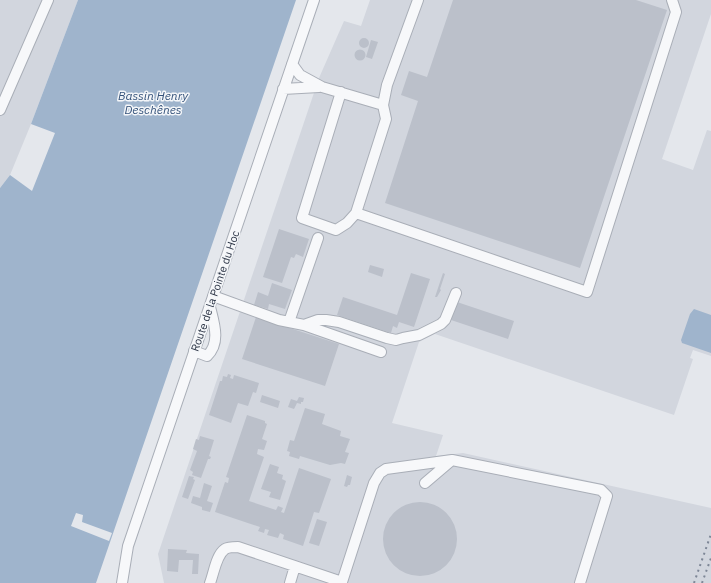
<svg xmlns="http://www.w3.org/2000/svg" width="711" height="583" font-family="'IBM Plex Sans',sans-serif">
	<style>
		.built { fill: #d2d6de }
		.water { fill: #9fb4cc }
		.pier { fill: #e4e7ec }
		.building { fill: #bbc0ca }
		.lines { fill: none; stroke-linecap: round; stroke-linejoin: round }
		.minor-casing { stroke: #a9aeb7; stroke-width: 12 }
		.minor { stroke: #f7f8fa; stroke-width: 10 }
		.rail { stroke: #7d8696; stroke-width: 2; stroke-dasharray: 2 4; stroke-linecap: butt }
		.labels { text-anchor: middle; dominant-baseline: central; stroke-width: 3; stroke-linejoin: round; paint-order: stroke }
		.street-label { font-size: 11px; fill: #2b3445; stroke: #f4f6f9 }
		.water-label { font-size: 12px; font-style: italic; fill: #34527a; stroke: #f4f6f9 }
	</style>
	<rect width="100%" height="100%" fill="#e4e7ec"/>
	<path class="built" d="M 0,0 L 78,0 L 31,124 L 10,175 L 0,188 Z
		M 370,0 L 711,0 L 711,14 L 662,159 L 693,170 L 707,130 L 711,131 L 711,356 L 693,350 L 690,358 L 693,359 L 674,415 L 435,334 L 419,342 L 392,423 L 443,435 L 436,456 L 463,453 L 711,508 L 711,583 L 164,583 L 158,554 L 319,78 L 344,21 L 361,26 Z"/>
	<path class="water" d="M 78,0 L 296,0 L 96,583 L 0,583 L 0,188 L 10,175 L 32,191 L 55,133 L 31,124 Z
		M 694,309 L 711,315 L 711,353 L 682,343 L 681,340 L 690,314 Z"/>
	<path class="pier" d="M 76,513 L 83,515 L 82,522 L 112,533 L 109,541 L 71,526 Z"/>
	<path class="building" d="M 453,0 L 636,0 L 667,10 L 580,268 L 385,203 L 418,101 L 401,95 L 409,71 L 427,77 Z
		M359 43a5 5 0 1 1 10 0a5 5 0 1 1-10 0Z
		M 371,40 L 378,42 L 372,59 L 366,57 Z
		M354.5 55a5.5 5.5 0 1 1 11 0a5.5 5.5 0 1 1-11 0Z
		M 279,229 L 309,239 L 303,257 L 296,254 L 294,258 L 291,257 L 282,283 L 263,277 Z
		M 370,265 L 384,269 L 382,277 L 368,272 Z
		M 411,273 L 430,279 L 414,327 L 399,322 L 397,328 L 393,326 L 391,333 L 337,315 L 343,297 L 397,315 Z
		M 443,273 L 445,274 L 440,289 L 441,290 L 437,297 L 435,297 Z
		M 272,283 L 292,290 L 285,309 L 269,304 L 268,309 L 254,305 L 258,292 L 268,296 Z
		M 457,302 L 514,321 L 508,339 L 451,320 Z
		M 256,317 L 339,344 L 325,386 L 242,359 Z
		M 228,374 L 231,375 L 230,378 L 233,379 L 234,375 L 259,383 L 256,393 L 253,392 L 248,406 L 238,403 L 231,423 L 209,415 L 220,381 L 222,381 L 223,376 L 227,377 Z
		M 262,395 L 280,401 L 278,408 L 260,402 Z
		M 299,397 L 304,398 L 303,402 L 301,402 L 301,404 L 297,403 L 294,409 L 288,407 L 291,399 L 297,401 Z
		M 305,408 L 325,414 L 322,424 L 341,431 L 340,436 L 350,439 L 345,452 L 349,453 L 345,464 L 341,463 L 330,465 L 300,456 L 299,459 L 289,456 L 290,452 L 287,451 L 290,440 L 294,441 Z
		M 247,415 L 265,421 L 265,423 L 267,424 L 262,439 L 267,441 L 264,450 L 258,449 L 257,454 L 264,457 L 249,501 L 276,510 L 278,506 L 283,508 L 281,512 L 284,513 L 299,468 L 331,479 L 319,513 L 314,512 L 303,546 L 283,539 L 284,535 L 280,533 L 278,538 L 267,535 L 269,530 L 265,529 L 264,533 L 258,531 L 260,527 L 215,512 L 225,482 L 228,483 L 229,478 L 226,477 Z
		M 200,436 L 214,440 L 209,456 L 211,457 L 210,459 L 208,459 L 201,478 L 192,475 L 193,472 L 190,470 L 197,451 L 193,449 L 196,439 L 199,440 Z
		M 270,464 L 279,467 L 277,473 L 283,475 L 282,479 L 286,481 L 280,500 L 269,497 L 271,492 L 261,489 Z
		M 347,475 L 352,477 L 350,485 L 348,485 L 347,487 L 344,486 Z
		M 189,476 L 194,477 L 193,479 L 195,480 L 188,499 L 182,497 Z
		M 204,483 L 212,486 L 207,501 L 213,503 L 210,512 L 202,510 L 202,507 L 191,503 L 193,496 L 200,498 Z
		M383 539a37 37 0 1 1 74 0a37 37 0 1 1-74 0Z
		M 317,519 L 327,522 L 319,546 L 309,543 Z
		M 168,549 L 187,550 L 186,553 L 199,554 L 198,574 L 192,574 L 193,560 L 179,560 L 178,572 L 167,571 Z"/>
	<g class="lines">
		<defs>
			<path id="minor" d="M 418,0 L 387,85 L 383,105 L 386,119 L 356,213 L 587,292 L 676,12 L 672,0
				M 292,64 L 300,75 L 322,87 L 383,105
				M 283,89 L 319,87
				M 341,92 L 302,218 L 336,230 L 347,223 L 356,213
				M 0,110 L 48,0
				M 213,296 L 279,320 L 304,325 L 381,352
				M 289,322 L 318,238
				M 304,325 L 318,320 L 326,320 L 339,322 L 387,338 L 396,340 L 403,338 L 419,335 L 441,324 L 445,320 L 456,293
				M 194,351 L 207,356 C 221,343 214,323 210,307
				M 452,460 L 601,490 L 607,496 L 580,583
				M 342,582 L 374,483 L 380,473 L 386,469 L 452,460 L 425,483
				M 122,583 L 128,546 L 314,0
				M 210,583 C 214,573 216,555 225,549 C 228,547 233,547 238,547 L 342,582 L 342,583
				M 290,583 L 295,566"/>
		</defs>
		<use href="#minor" class="minor-casing"/>
		<use href="#minor" class="minor"/>
		<path class="rail" d="M 694,583 L 711,534
			M 702,583 L 711,558"/>
	</g>
	<g class="labels">
		<g class="street-label">
			<text transform="translate(215 291) rotate(-71)">Route de la Pointe du Hoc</text>
		</g>
		<g class="water-label">
			<text x="153" y="95">Bassin Henry<tspan x="153" dy="14">Deschênes</tspan></text>
		</g>
	</g>
</svg>
